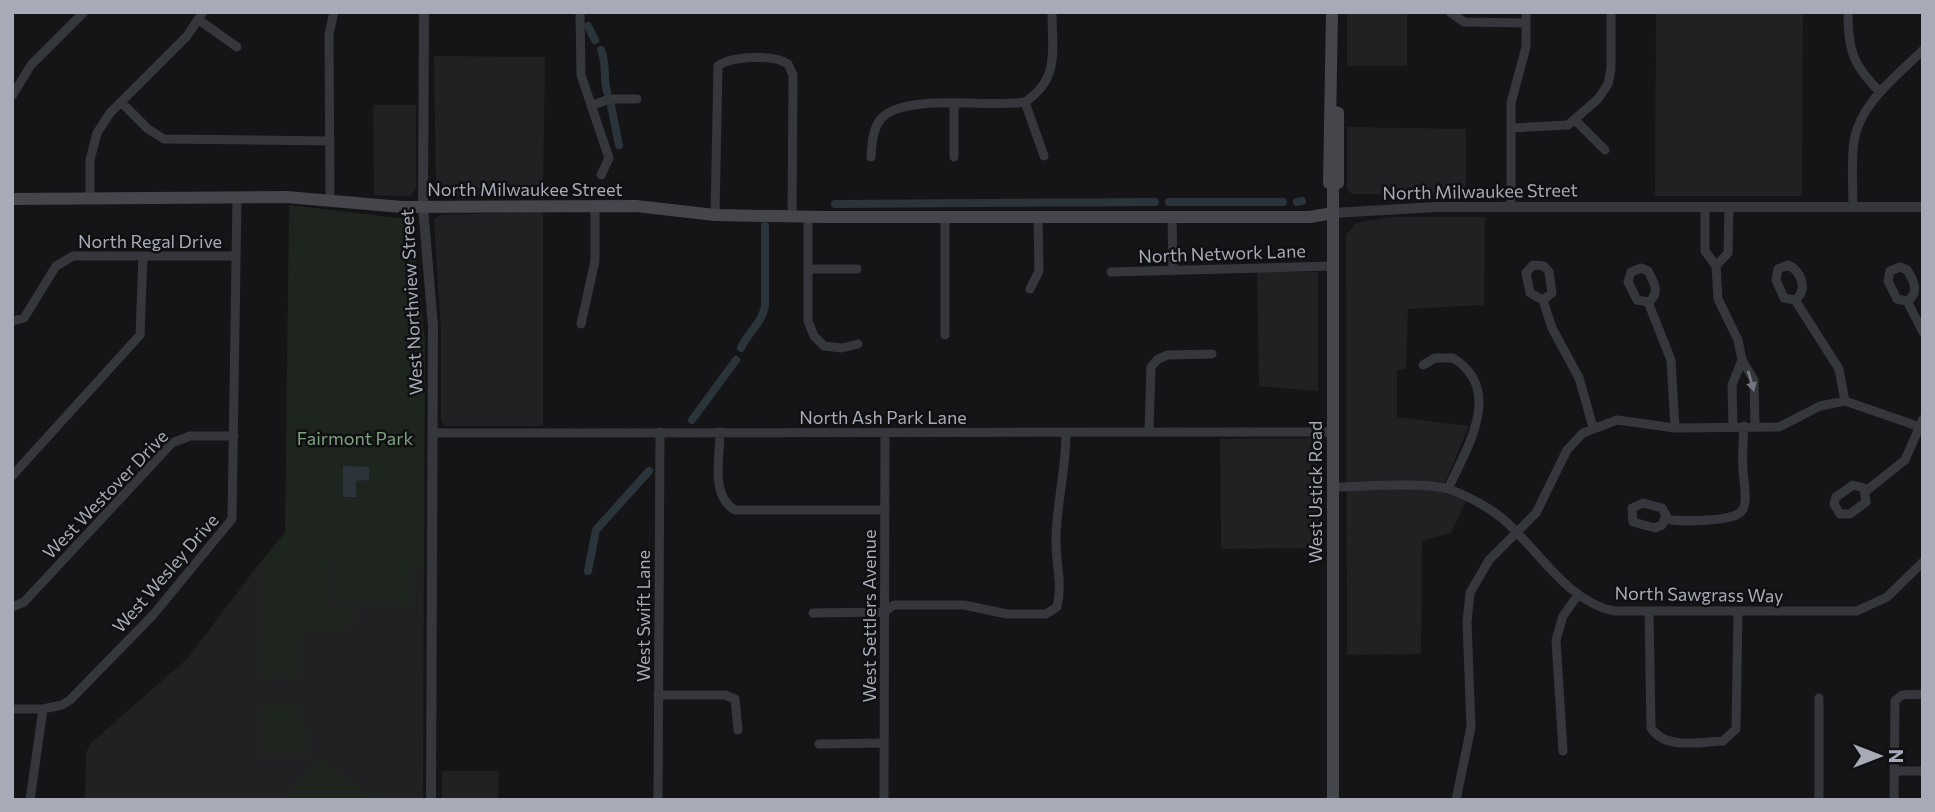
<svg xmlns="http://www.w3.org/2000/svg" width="1935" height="812" font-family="Commissioner,sans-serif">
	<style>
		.built { fill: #212124 }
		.green { fill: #1d251e }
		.water { fill: #2b333b }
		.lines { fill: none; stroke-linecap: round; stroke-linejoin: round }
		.canal { stroke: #2b333b; stroke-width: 8 }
		.minor { stroke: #36373c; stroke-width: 9 }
		.tertiary { stroke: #36373c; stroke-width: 10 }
		.secondary { stroke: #44464c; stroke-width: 12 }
		.oneway { fill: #747780 }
		.labels { text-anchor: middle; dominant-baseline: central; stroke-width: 5; stroke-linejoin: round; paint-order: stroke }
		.street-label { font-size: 18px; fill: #a7abb7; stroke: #101012 }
		.park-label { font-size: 18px; fill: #7ea281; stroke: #101012 }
	</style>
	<rect width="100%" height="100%" fill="#151517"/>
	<path class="built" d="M 1347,12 L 1407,12 L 1407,66 L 1347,66 Z
		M 1656,12 L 1803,12 L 1802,196 L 1655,196 Z
		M 434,56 L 545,57 L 543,195 L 440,197 L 436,194 Z
		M 373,105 L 416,105 L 416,188 L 411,196 L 374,195 Z
		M 1347,127 L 1466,129 L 1466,195 L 1352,194 L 1347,189 Z
		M 543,212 L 543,426 L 445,426 L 441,420 L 441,332 L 434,219 L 440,215 Z
		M 1390,217 L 1485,217 L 1484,305 L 1408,309 L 1406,369 L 1397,370 L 1397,417 L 1469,426 L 1441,492 L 1466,501 L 1451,533 L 1422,541 L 1421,654 L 1347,655 L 1346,235 L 1356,223 Z
		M 1257,272 L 1318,272 L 1318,391 L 1259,386 Z
		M 1314,438 L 1318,445 L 1319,548 L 1221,549 L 1220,439 Z
		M 258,565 L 424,567 L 423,800 L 85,800 L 86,753 L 91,743 L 188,658 Z
		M 442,771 L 499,771 L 498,800 L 442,800 Z"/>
	<path class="green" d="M 289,205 L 407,219 L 412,223 L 425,342 L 424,567 L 413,568 L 412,605 L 331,604 L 331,566 L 327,566 L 327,607 L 353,607 L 353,624 L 346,624 L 346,631 L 301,630 L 300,676 L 260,676 L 262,565 L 258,565 L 285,533 Z
		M 302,704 L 301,731 L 307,733 L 307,754 L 261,754 L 261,705 Z
		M 316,762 L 323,762 L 375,800 L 285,800 Z"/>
	<path class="water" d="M 343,466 L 369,467 L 369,480 L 356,481 L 356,497 L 343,497 Z"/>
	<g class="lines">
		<path class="canal" d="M 588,26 L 595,40
			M 601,50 C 607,64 603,77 607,92
			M 611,105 L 619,145
			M 1169,202 L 1283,202
			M 1297,202 L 1302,201
			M 835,204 L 1155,202
			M 741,348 C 748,332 762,323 765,306 L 765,226
			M 692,420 L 736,360
			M 588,571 L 596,530 L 649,471"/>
		<path class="minor" d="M 580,12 L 581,75 L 609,158 L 601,175
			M 1450,12 L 1464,22 L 1526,23
			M 1848,12 C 1848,51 1853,65 1880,92
			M 199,20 L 237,47
			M 12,96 L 31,65 L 84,12
			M 121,102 L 148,129 L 164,139 L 330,141
			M 954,105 L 954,157
			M 591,106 L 609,99 L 637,99
			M 1576,121 L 1605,150
			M 1511,128 L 1568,125 L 1598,99 L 1608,84 L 1611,69 L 1611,12
			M 1044,156 L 1025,102 C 1060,79 1052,51 1052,12
			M 871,157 C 872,145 872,131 880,120 C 901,92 990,108 1025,102
			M 90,198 L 90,160 L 97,133 L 110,113 L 187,36 L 203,12
			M 330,200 L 329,34 L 334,12
			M 1511,206 L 1511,103 L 1526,47 L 1526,12
			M 1705,207 L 1705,251 L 1716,266 L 1728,253 L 1729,207
			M 1853,207 C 1853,186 1851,162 1854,141 C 1860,103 1897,76 1923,50
			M 715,215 L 718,66 C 732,56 774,54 788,64 L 793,75 L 792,216
			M 1172,216 L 1173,271
			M 808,217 L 808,321 L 814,336 L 824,346 L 842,348 L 858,344
			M 945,217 L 945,335
			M 1533,265 L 1544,266 L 1549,272 L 1552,293 L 1543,300 L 1530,293 L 1526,273 Z
			M 1788,265 C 1802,271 1808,291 1795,300 L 1784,298 L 1776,280 L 1778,269 Z
			M 1716,266 L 1718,299 L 1738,340 L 1742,360
			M 1900,267 L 1907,270 C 1914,281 1920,293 1907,301 L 1897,299 L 1888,281 L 1890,271 Z
			M 1641,268 L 1648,271 C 1654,282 1661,294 1648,302 L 1637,300 L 1628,282 L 1631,272 Z
			M 808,269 L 857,269
			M 1111,272 L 1333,266
			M 1030,289 L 1039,271 L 1038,217
			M 1543,300 L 1552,328 L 1579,378 L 1593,427
			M 1795,300 L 1839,369 L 1845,401
			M 1907,301 L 1923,332
			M 1648,302 L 1671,360 L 1675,428
			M 12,321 L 24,318 L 56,266 L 73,256 L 236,256
			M 581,324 L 595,261 L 595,205
			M 1423,365 L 1435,358 L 1453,358 C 1505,390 1466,449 1448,489
			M 1733,426 L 1732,385 L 1742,360 L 1754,380 L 1755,426
			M 720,432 C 720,457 710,496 735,510 L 885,510
			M 1149,432 L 1151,367 L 1158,359 L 1168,355 L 1212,354
			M 433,433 L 1333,432
			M 12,476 L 140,335 L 143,256
			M 1853,485 L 1864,488 L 1866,502 L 1850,514 L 1840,514 L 1834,504 L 1836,497 Z
			M 1333,487 C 1363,487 1425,481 1451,490 C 1470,497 1488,507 1503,519 C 1538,549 1566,601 1614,611 L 1857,611 L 1887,597 L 1923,562
			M 1866,491 L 1905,460 L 1923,419
			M 1643,503 L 1662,508 L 1666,515 L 1662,525 L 1655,528 L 1633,522 L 1632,508 Z
			M 1665,519 C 1680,522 1694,521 1709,520 C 1753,517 1746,507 1743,470 C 1742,456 1743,441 1744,426
			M 12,607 L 24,602 L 172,443 L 190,436 L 234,436
			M 1649,611 L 1651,728 C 1665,750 1700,742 1723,741 L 1736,729 L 1738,611
			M 813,613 L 884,612 L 894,605 L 964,605 L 1007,614 L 1046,614 L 1057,607 C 1063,583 1055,561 1056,537 C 1057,502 1066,468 1066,433
			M 658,695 L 725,695 L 735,699 L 738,730
			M 1819,698 L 1819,800
			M 12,709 L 43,709
			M 819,744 L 884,743
			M 1563,751 L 1556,640 L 1563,616 L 1578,595
			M 1894,771 L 1923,771
			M 30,800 L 43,709 L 62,705 L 70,700 L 153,615 L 232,519 L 237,198
			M 658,800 L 660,432
			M 884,800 L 885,433
			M 1456,800 L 1471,727 L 1467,622 L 1470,593 L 1489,560 L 1536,513 L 1567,450 L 1583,433 L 1617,420 L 1675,428 L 1779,427 L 1820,406 L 1845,401 L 1923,428
			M 1894,800 L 1895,701 L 1902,695 L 1923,694"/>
		<path class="tertiary" d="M 424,12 L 423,207 L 433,326 L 431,800
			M 1333,213 L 1436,207 L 1923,207"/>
		<path class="secondary" d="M 1332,12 L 1329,183 L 1333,185 L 1333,800
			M 1332,111 L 1338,113 L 1338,183 L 1333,185
			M 12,199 L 287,197 L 402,207 L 636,206 L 715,215 L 824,217 L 1310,217 L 1333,213"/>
	</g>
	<defs><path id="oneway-solid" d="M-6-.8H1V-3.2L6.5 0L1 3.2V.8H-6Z" transform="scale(1.75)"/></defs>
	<use class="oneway" href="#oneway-solid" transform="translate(1751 381) rotate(74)"/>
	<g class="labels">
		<g class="street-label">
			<text x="525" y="189">North Milwaukee Street</text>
			<text transform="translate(1480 191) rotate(-1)">North Milwaukee Street</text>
			<text x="150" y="241">North Regal Drive</text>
			<text transform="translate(1222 253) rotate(-2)">North Network Lane</text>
			<text transform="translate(411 302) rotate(-93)">West Northview Street</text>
			<text x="883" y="417">North Ash Park Lane</text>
			<text transform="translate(1315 492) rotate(-90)">West Ustick Road</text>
			<text transform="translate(105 494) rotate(-46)">West Westover Drive</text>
			<text transform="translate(165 573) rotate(-49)">West Wesley Drive</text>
			<text transform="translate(1699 594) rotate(1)">North Sawgrass Way</text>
			<text transform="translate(643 616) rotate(-90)">West Swift Lane</text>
			<text transform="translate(869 616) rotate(-90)">West Settlers Avenue</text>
		</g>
		<g class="park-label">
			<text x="355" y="438">Fairmont Park</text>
		</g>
	</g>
	<rect width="1935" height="812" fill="none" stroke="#a7abb7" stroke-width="28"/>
	<g transform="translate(1879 756) rotate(90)" stroke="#101012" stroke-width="5" paint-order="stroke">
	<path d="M0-5L12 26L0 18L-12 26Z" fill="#a7abb7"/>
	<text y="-10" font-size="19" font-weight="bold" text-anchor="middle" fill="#a7abb7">N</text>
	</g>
</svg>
